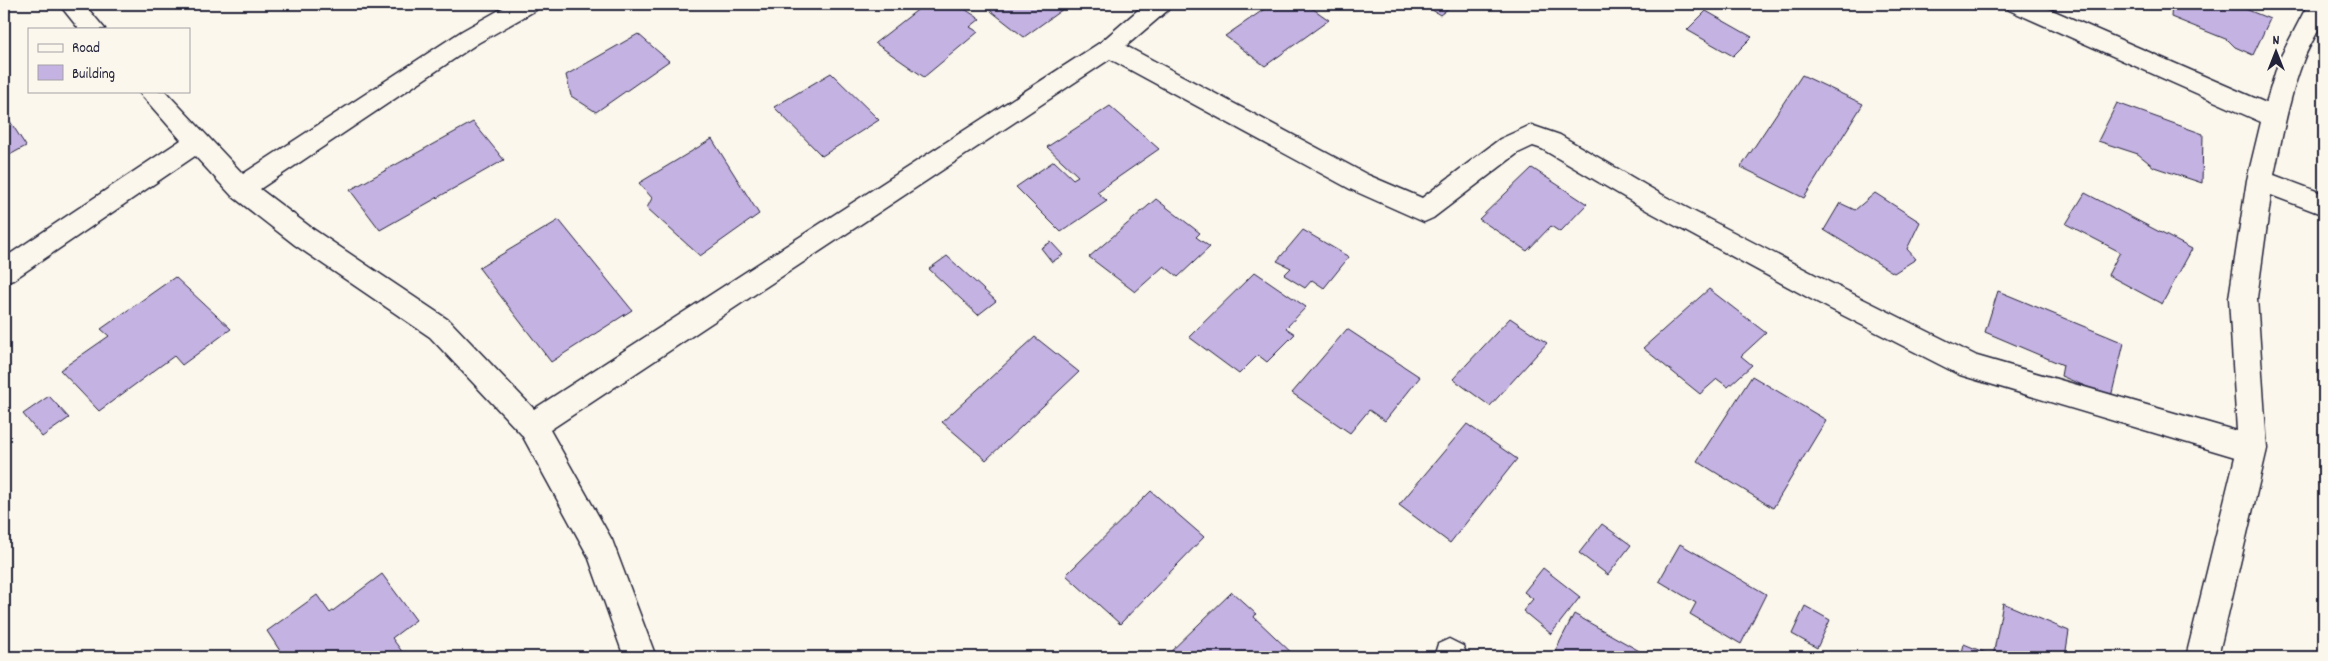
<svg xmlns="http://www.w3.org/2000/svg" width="2328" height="661" font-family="Dekko,sans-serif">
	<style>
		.building { fill: #c4b2e2; stroke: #22223b }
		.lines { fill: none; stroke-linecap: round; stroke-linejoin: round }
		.street-casing { stroke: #22223b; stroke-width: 3 }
		.street { fill: #fbf7ec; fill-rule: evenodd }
	</style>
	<rect width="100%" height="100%" fill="#fbf7ec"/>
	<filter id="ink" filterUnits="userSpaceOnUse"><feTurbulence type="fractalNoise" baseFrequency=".02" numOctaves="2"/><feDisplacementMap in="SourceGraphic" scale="10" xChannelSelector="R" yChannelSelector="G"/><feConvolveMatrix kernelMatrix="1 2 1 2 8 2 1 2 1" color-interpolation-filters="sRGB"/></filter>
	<g filter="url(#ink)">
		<path class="building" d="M 925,4 L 957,4 L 980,19 L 970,27 L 978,32 L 924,77 L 875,43 Z
			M 982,4 L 1070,4 L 1024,37 Z
			M 1261,4 L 1306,4 L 1329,20 L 1265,66 L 1225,36 L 1266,8 Z
			M 1423,4 L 1454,4 L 1440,15 Z
			M 2172,4 L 2233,4 L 2270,19 L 2253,55 L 2235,47 L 2228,40 L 2171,17 Z
			M 1706,11 L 1752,37 L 1733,56 L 1687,30 Z
			M 638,34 L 669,61 L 596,112 L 571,96 L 566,75 Z
			M 831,73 L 879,120 L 822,156 L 774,107 Z
			M 1802,75 L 1863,104 L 1804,198 L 1741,167 Z
			M 2117,103 L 2203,134 L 2202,183 L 2154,167 L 2138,154 L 2098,141 Z
			M 1110,106 L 1159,149 L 1097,192 L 1107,201 L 1061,232 L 1016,187 L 1054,161 L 1073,179 L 1078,176 L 1047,147 Z
			M 4,112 L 26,146 L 4,158 Z
			M 473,122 L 504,160 L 380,230 L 350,190 Z
			M 712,139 L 759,214 L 700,256 L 647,208 L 652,198 L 639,183 Z
			M 1532,168 L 1587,204 L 1560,232 L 1551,226 L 1527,251 L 1479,219 Z
			M 1875,193 L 1920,222 L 1907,249 L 1916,259 L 1894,273 L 1824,230 L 1840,203 L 1855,210 Z
			M 2085,193 L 2192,249 L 2162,304 L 2108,275 L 2120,252 L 2066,224 Z
			M 1156,199 L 1200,233 L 1196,237 L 1210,247 L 1178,277 L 1164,266 L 1135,292 L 1089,257 Z
			M 559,220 L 632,310 L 551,362 L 479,268 Z
			M 1303,230 L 1349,257 L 1324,288 L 1312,280 L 1305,288 L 1284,275 L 1291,268 L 1277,261 Z
			M 1051,242 L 1063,255 L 1052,262 L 1041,248 Z
			M 947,256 L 996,301 L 978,315 L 929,269 Z
			M 1255,272 L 1306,307 L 1286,328 L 1295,334 L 1267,362 L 1258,355 L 1239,374 L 1189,337 Z
			M 175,277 L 231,329 L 182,365 L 174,356 L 99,411 L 60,370 L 109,336 L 101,329 Z
			M 1709,289 L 1766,333 L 1741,356 L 1752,365 L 1728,387 L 1717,379 L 1700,394 L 1643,348 Z
			M 1998,291 L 2124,343 L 2111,397 L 2061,376 L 2063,365 L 1985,332 Z
			M 1510,318 L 1547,343 L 1490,406 L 1453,379 Z
			M 1347,329 L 1420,377 L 1385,421 L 1369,410 L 1350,433 L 1292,393 Z
			M 1035,337 L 1079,372 L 986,460 L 942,422 Z
			M 1752,376 L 1826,420 L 1773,508 L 1697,461 Z
			M 49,396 L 69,418 L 42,437 L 23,414 Z
			M 1467,424 L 1517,459 L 1450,543 L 1399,505 Z
			M 1151,491 L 1204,537 L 1120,624 L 1066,575 Z
			M 1602,524 L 1631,545 L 1608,575 L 1579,553 Z
			M 1680,544 L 1766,594 L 1741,644 L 1690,614 L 1696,603 L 1659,581 Z
			M 1543,568 L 1580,597 L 1551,634 L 1523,611 L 1533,599 L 1524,592 Z
			M 382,574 L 416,620 L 392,638 L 406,657 L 284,657 L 267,631 L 317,595 L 330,613 Z
			M 1232,592 L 1256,614 L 1254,617 L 1296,657 L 1168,657 L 1166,656 Z
			M 2003,603 L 2069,631 L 2065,657 L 1961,657 L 1964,644 L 1993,656 Z
			M 1805,606 L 1830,620 L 1817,648 L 1792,634 Z
			M 1574,614 L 1650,657 L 1552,657 Z"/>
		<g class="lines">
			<defs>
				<path id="street" d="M 59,4 L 84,4 L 105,29 L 79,29 Z
					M 510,4 L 540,4 L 536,10 L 478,43 L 260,189 L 313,229 L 450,321 L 534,409 L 1101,42 L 1145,4 L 1172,4 L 1168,10 L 1126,46 L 1368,175 L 1422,198 L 1500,139 L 1531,125 L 1560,135 L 1666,197 L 1829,282 L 1977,356 L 2237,431 L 2229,298 L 2247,180 L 2261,122 L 2009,10 L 2005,4 L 2038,4 L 2266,103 L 2279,60 L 2308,4 L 2324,4 C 2324,29 2311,39 2303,61 C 2289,98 2282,137 2274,175 L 2324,194 L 2324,215 L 2271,195 L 2257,298 L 2267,449 L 2218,657 L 2186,657 L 2235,457 L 1960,375 L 1809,298 L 1648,211 L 1542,149 L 1533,146 L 1518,153 L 1433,218 L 1424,222 L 1350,189 L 1110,59 L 550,430 L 612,540 L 656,657 L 624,657 L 588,556 L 522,435 L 430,337 L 295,245 L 232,196 L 195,156 L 13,280 L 4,283 L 4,258 L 181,140 L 138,91 L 165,91 L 243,174 L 462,31 Z
					M 1449,639 L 1463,646 L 1468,657 L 1434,657 L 1438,644 Z"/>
			</defs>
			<use href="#street" class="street-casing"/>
			<use href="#street" class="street"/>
		</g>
	</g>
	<rect width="2328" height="661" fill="none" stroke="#fbf7ec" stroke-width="20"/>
	<rect x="10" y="10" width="2308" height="641" fill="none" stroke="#22223b" stroke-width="2" filter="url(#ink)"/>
	<rect x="28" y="28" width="162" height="65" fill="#fbf7ec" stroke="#a4a2a5"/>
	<rect x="38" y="44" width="25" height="8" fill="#fbf7ec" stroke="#a4a2a5"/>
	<text x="72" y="52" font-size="15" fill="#22223b">Road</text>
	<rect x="38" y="65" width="25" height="15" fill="#c4b2e2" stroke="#a4a2a5"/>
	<text x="72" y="78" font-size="15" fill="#22223b">Building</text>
	<g transform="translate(2276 52)" stroke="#fbf7ec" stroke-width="4" paint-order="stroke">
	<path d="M0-4L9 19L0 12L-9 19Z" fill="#22223b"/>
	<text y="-8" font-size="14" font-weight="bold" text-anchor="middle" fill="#22223b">N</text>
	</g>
</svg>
